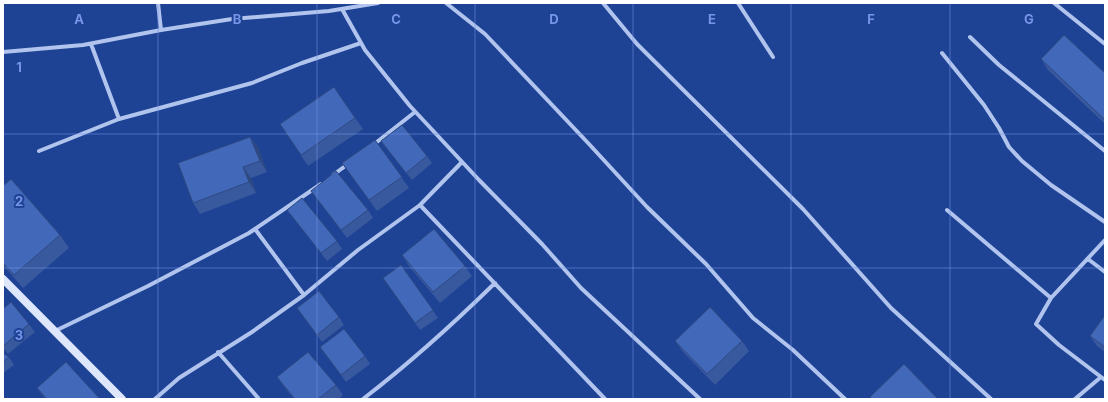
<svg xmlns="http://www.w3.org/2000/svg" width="1108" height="402" font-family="Inter,sans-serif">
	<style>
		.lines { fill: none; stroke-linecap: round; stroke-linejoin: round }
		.street { stroke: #b0c4ee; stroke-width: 4 }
		.secondary { stroke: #dde6fa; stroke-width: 8 }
		.wall { fill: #39599f }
		.shaded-wall { fill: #2e4982 }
		.building { fill: #4268b9; stroke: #2e4982 }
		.grid { fill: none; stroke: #7795e8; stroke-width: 1; stroke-opacity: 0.55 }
		.grid-label { font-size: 13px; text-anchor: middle; font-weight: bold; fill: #7795e8; stroke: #1e4294; stroke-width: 4; stroke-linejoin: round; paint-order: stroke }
	</style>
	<rect width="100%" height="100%" fill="#1e4294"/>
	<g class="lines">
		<path class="street" d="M 158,3 L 161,30
			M 446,3 L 485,34 L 589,144 L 647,207 L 706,264 L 753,318 L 793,350 L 845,399
			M 603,3 L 637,44 L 803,209 L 891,308 L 991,399
			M 738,3 L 773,57
			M 1054,3 L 1105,44
			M 342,9 L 365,50 L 410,106 L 479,180 L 542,244 L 581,288 L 700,399
			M 970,37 L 999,65 L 1105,151
			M 91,44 L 119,119
			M 3,52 L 83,45 L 161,30 L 232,19 L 329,11 L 378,3
			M 942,53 L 984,105 L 999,128 L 1009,147 L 1022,161 L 1051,185 L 1105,222
			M 373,145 L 415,112
			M 39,151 L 119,119 L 252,83 L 302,63 L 361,43
			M 333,175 L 348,164
			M 420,205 L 605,399
			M 947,210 L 1051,298 L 1036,324 L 1059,345 L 1105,380
			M 255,229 L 304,295
			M 1088,259 L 1105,272
			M 1051,298 L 1105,240
			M 55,331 L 148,286 L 249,233 L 321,184
			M 218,352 L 259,399
			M 155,399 L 179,378 L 252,332 L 304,295 L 358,250 L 420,205 L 462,162
			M 363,399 C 410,363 453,324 495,283
			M 1075,399 L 1101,377"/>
		<path class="secondary" d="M 3,279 L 122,399"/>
	</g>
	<path class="wall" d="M 1041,59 L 1105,73 L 1105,124 L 1048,70 Z
		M 334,87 L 363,129 L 308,166 L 280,124 Z
		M 250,137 L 258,147 L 267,172 L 251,178 L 256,193 L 200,214 L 193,203 Z
		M 375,140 L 409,188 L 377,211 L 342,163 Z
		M 381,141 L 427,156 L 432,163 L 412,180 L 387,149 Z
		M 3,186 L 60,235 L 69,248 L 23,288 L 3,265 Z
		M 311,191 L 368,210 L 373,218 L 347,238 Z
		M 287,210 L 337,241 L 342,249 L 327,261 Z
		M 402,255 L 465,266 L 472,276 L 440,303 L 409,266 Z
		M 401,265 L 438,318 L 420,330 L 383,278 Z
		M 297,308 L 339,317 L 344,325 L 322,342 Z
		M 3,309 L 29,324 L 35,332 L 8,354 L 3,348 Z
		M 1105,315 L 1105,352 L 1097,346 L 1090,336 Z
		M 675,341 L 742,341 L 749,351 L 715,385 L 683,352 Z
		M 320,347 L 365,356 L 370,364 L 346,382 Z
		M 3,353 L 9,357 L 14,365 L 3,373 Z
		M 277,377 L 336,385 L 343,395 L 339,399 L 294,399 L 285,388 Z
		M 37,388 L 100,399 L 45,399 Z"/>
	<path class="shaded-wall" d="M 250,137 L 258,147 L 267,172 L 260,161 Z
		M 243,167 L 251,178 L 256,193 L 249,182 Z"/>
	<path class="building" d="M 1064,35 L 1105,73 L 1105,117 L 1104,119 L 1041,59 Z
		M 334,87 L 355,118 L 301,155 L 280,124 Z
		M 402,125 L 427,156 L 406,173 L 381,141 Z
		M 250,137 L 260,161 L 243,167 L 249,182 L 193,203 L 178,163 Z
		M 375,140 L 402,177 L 369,200 L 342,163 Z
		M 336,171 L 368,210 L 341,230 L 311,191 Z
		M 11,179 L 60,235 L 14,275 L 3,263 L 3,186 Z
		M 302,198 L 337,241 L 321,253 L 287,210 Z
		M 434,229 L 465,266 L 433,292 L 402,255 Z
		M 401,265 L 433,310 L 415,323 L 383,278 Z
		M 319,291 L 339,317 L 317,335 L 297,308 Z
		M 11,302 L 29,324 L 3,346 L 3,309 Z
		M 710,307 L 742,341 L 707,374 L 675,341 Z
		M 1105,315 L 1105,347 L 1090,336 Z
		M 344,329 L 365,356 L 341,375 L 320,347 Z
		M 308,352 L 336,385 L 318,399 L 295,399 L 277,377 Z
		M 3,353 L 9,357 L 3,362 Z
		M 66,362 L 100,399 L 47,399 L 37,388 Z
		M 904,364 L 938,399 L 871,399 L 870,397 Z"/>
	<path class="grid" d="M 158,3 L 158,399M 317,3 L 317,399M 475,3 L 475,399M 633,3 L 633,399M 791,3 L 791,399M 950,3 L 950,399M 3,134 L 1105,134M 3,268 L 1105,268"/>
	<g class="grid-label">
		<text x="79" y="24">A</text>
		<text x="237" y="24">B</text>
		<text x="396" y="24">C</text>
		<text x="554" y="24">D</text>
		<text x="712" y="24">E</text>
		<text x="871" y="24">F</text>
		<text x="1029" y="24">G</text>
		<text x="19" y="72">1</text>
		<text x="19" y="206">2</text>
		<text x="19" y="340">3</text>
	</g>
	<rect width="1108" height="402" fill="none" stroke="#ffffff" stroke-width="8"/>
</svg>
